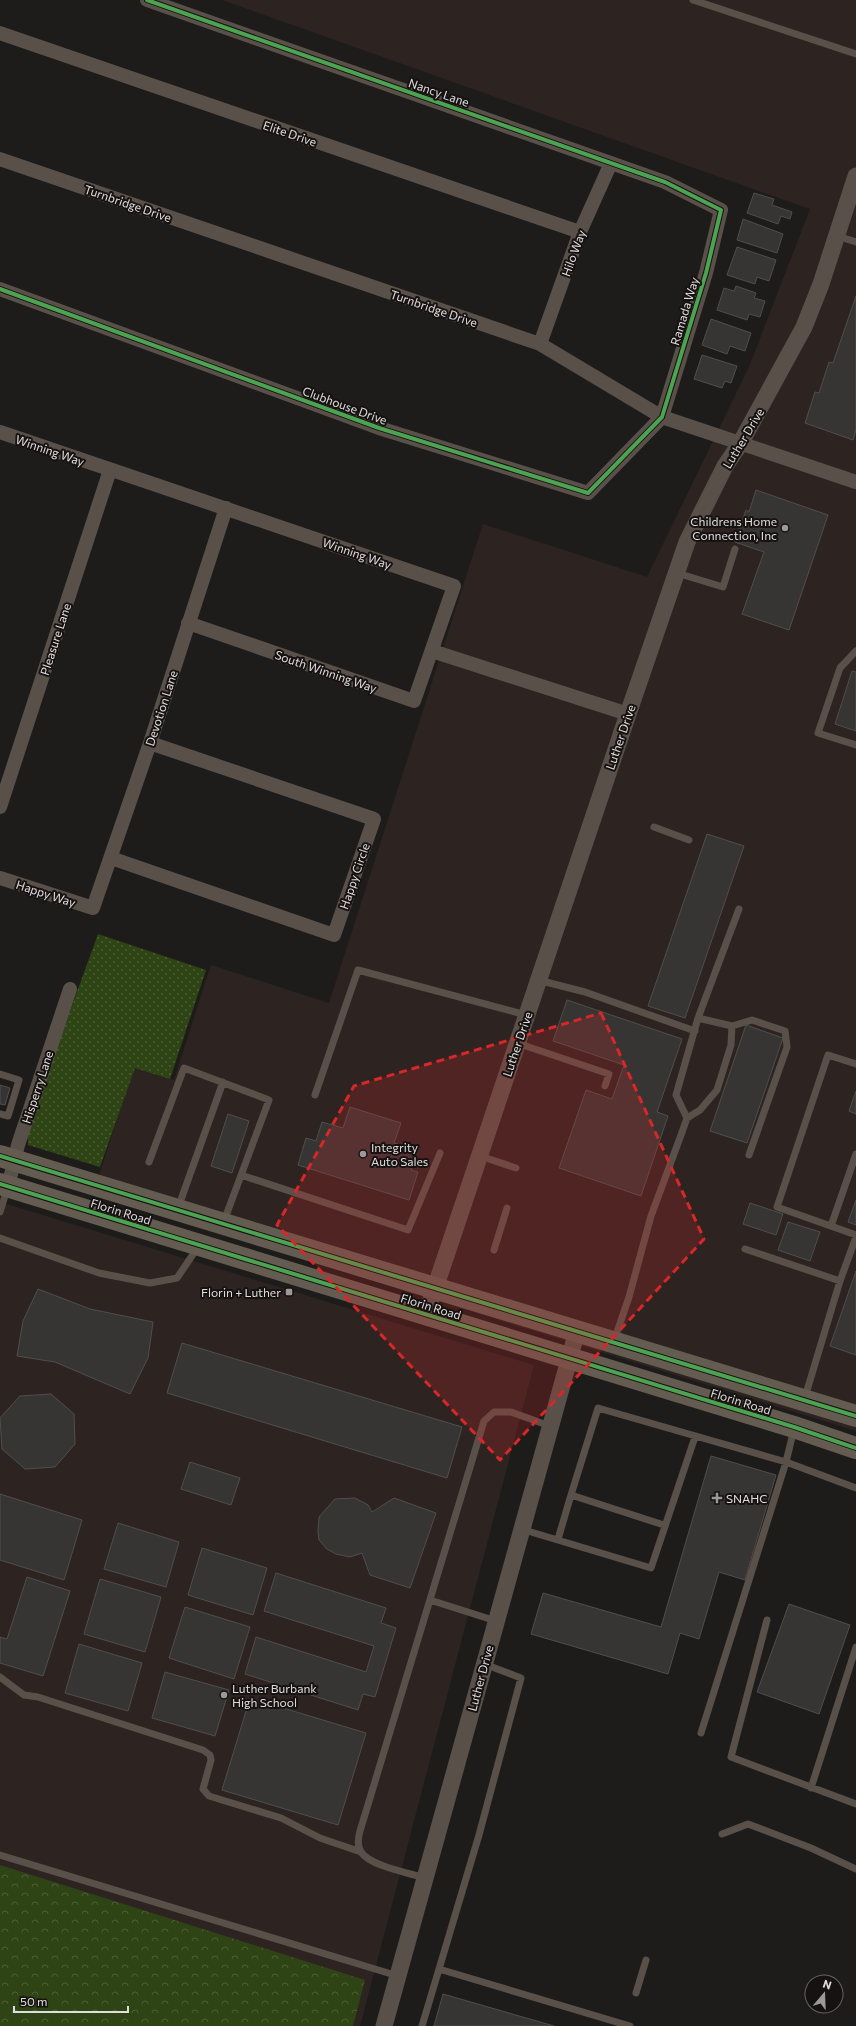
<svg xmlns="http://www.w3.org/2000/svg" width="856" height="2026" font-family="Commissioner,sans-serif">
	<style>
		.built { fill: #2d2422 }
		.grass { fill: url(#grass-dots) }
		.park { fill: url(#park-crowns) }
		.building { fill: #373534; stroke: #504e4c }
		.lines { fill: none; stroke-linecap: round; stroke-linejoin: round }
		.service { stroke: #595149; stroke-width: 7 }
		.minor { stroke: #595149; stroke-width: 14 }
		.tertiary { stroke: #595149; stroke-width: 17 }
		.primary { stroke: #645b51; stroke-width: 22 }
		.cycleway-casing { stroke: #161211; stroke-width: 6 }
		.cycleway { stroke: #4ca352; stroke-width: 4 }
		.marked { fill: #d62828; fill-opacity: 0.2; stroke: #d62828; stroke-width: 3; stroke-dasharray: 8 5; stroke-linejoin: round }
		.poi-dot { fill: #9c9998; stroke: #161211; stroke-width: 1.5 }
		.labels { text-anchor: middle; dominant-baseline: central; stroke-width: 4; stroke-linejoin: round; paint-order: stroke }
		.street-label { font-size: 12px; fill: #e0dddc; stroke: #161211 }
		.poi-label { font-size: 12px; fill: #e0dddc; stroke: #161211; text-anchor: start }
	</style>
	<defs>
		<pattern id="grass-dots" width="8" height="8" patternUnits="userSpaceOnUse"><rect width="8" height="8" fill="#2e4415"/><path d="M2 2h.1M6 6h.1" fill="none" stroke="#4c5f36" stroke-width="1.8" stroke-linecap="round"/></pattern>
		<pattern id="park-crowns" width="20" height="18" patternUnits="userSpaceOnUse"><rect width="20" height="18" fill="#2e4415"/><path d="M2 6a3 3 0 1 1 6 0M12 15a3 3 0 1 1 6 0" fill="none" stroke="#4c5f36"/></pattern>
	</defs>
	<rect width="100%" height="100%" fill="#1e1c1b"/>
	<path class="built" d="M 222,0 L 856,0 L 856,1431 L 93,1194 L 134,1067 L 174,1080 L 211,965 L 329,1003 L 483,524 L 647,577 L 749,367 L 810,209 Z
		M 0,1202 L 534,1365 L 360,2026 L 0,2026 Z"/>
	<path class="grass" d="M 98,934 L 206,970 L 170,1079 L 135,1068 L 100,1167 L 28,1145 L 28,1127 Z"/>
	<path class="park" d="M 0,1865 L 365,1980 L 353,2026 L 0,2026 Z"/>
	<path class="building" d="M 754,193 L 774,199 L 772,205 L 792,212 L 790,219 L 781,216 L 778,224 L 747,213 Z
		M 743,219 L 783,234 L 777,253 L 737,240 Z
		M 737,247 L 776,260 L 769,281 L 757,277 L 755,284 L 727,275 Z
		M 736,286 L 756,293 L 754,298 L 765,301 L 760,317 L 749,314 L 747,320 L 717,310 L 724,288 L 734,291 Z
		M 856,296 L 856,430 L 853,440 L 805,423 L 815,392 L 819,393 L 829,362 L 833,363 Z
		M 711,319 L 751,333 L 745,351 L 730,346 L 727,354 L 702,345 Z
		M 702,355 L 737,366 L 731,383 L 725,381 L 722,388 L 694,379 Z
		M 756,490 L 828,515 L 789,630 L 742,614 L 764,552 L 735,542 L 746,510 L 749,512 Z
		M 852,671 L 856,672 L 856,731 L 835,724 Z
		M 707,834 L 744,846 L 685,1018 L 648,1006 Z
		M 567,1000 L 682,1039 L 657,1112 L 668,1116 L 641,1196 L 559,1168 L 586,1090 L 612,1099 L 624,1065 L 553,1041 Z
		M 746,1025 L 783,1038 L 747,1143 L 710,1131 Z
		M 0,1085 L 10,1088 L 5,1105 L 0,1104 Z
		M 856,1091 L 856,1114 L 849,1111 Z
		M 350,1107 L 401,1123 L 394,1143 L 417,1150 L 411,1170 L 418,1172 L 409,1200 L 298,1165 L 306,1138 L 316,1141 L 322,1122 L 343,1128 Z
		M 228,1114 L 249,1121 L 232,1173 L 211,1166 Z
		M 856,1200 L 856,1225 L 848,1222 Z
		M 750,1203 L 783,1214 L 776,1235 L 743,1224 Z
		M 788,1222 L 820,1232 L 810,1261 L 778,1250 Z
		M 856,1271 L 856,1355 L 830,1346 Z
		M 38,1289 L 90,1309 L 153,1322 L 148,1358 L 130,1394 L 55,1362 L 17,1356 L 23,1321 Z
		M 182,1343 L 462,1427 L 447,1478 L 167,1393 Z
		M 51,1394 L 74,1414 L 75,1444 L 55,1467 L 25,1469 L 2,1449 L 0,1418 L 20,1396 Z
		M 711,1456 L 776,1475 L 745,1580 L 719,1572 L 699,1639 L 680,1633 L 668,1674 L 531,1634 L 543,1593 L 661,1627 Z
		M 190,1462 L 240,1478 L 231,1505 L 181,1489 Z
		M 0,1494 L 82,1520 L 64,1580 L 0,1560 Z
		M 355,1498 L 368,1505 L 372,1512 L 394,1498 L 436,1513 L 410,1588 L 370,1575 L 362,1553 L 350,1557 L 336,1554 L 327,1549 L 319,1540 L 318,1531 L 319,1517 L 335,1499 Z
		M 118,1523 L 179,1542 L 166,1587 L 104,1569 Z
		M 202,1548 L 267,1568 L 253,1615 L 188,1595 Z
		M 276,1573 L 386,1608 L 381,1623 L 396,1628 L 375,1697 L 363,1694 L 358,1710 L 245,1674 L 256,1637 L 366,1672 L 374,1646 L 264,1611 Z
		M 27,1577 L 70,1591 L 43,1676 L 0,1663 L 0,1637 L 7,1639 Z
		M 100,1579 L 161,1597 L 145,1652 L 84,1634 Z
		M 789,1604 L 850,1625 L 819,1714 L 757,1692 Z
		M 185,1607 L 250,1627 L 234,1679 L 169,1658 Z
		M 79,1644 L 142,1663 L 128,1711 L 65,1693 Z
		M 165,1672 L 229,1690 L 215,1736 L 152,1718 Z
		M 250,1698 L 366,1733 L 338,1825 L 222,1790 Z
		M 443,1994 L 554,2026 L 434,2026 Z"/>
	<g class="lines">
		<path class="service" d="M 693,0 L 856,54
			M 837,236 L 856,242
			M 677,573 L 723,587 L 735,549
			M 856,651 L 840,668 L 818,733 L 856,745
			M 654,827 L 689,840
			M 538,980 L 585,992 L 695,1031
			M 698,1018 L 739,909
			M 732,1026 L 752,1020 L 785,1031 L 787,1047 L 749,1155
			M 517,1043 L 609,1074 L 605,1086
			M 856,1064 L 828,1055 L 777,1207 L 856,1235
			M 0,1074 L 19,1080 L 8,1116 L 0,1114
			M 315,1095 L 358,970 L 526,1015
			M 480,1156 L 516,1168
			M 149,1162 L 184,1068 L 269,1100 L 224,1221
			M 241,1175 L 408,1230 L 440,1153
			M 178,1208 L 223,1082
			M 0,1212 L 7,1189
			M 831,1226 L 856,1154
			M 0,1238 L 99,1273 L 150,1283 L 177,1278 L 198,1247
			M 745,1249 L 840,1281 L 856,1237
			M 494,1250 L 507,1208
			M 614,1341 L 629,1297 L 651,1216 L 681,1135 L 687,1118 L 700,1110 L 717,1090 L 731,1045 L 732,1026 L 698,1018 L 676,1095 L 687,1118
			M 805,1397 L 840,1281
			M 571,1495 L 598,1408 L 786,1462 L 856,1488
			M 521,1529 L 651,1568 L 695,1437
			M 558,1539 L 571,1495 L 664,1525
			M 430,1600 L 496,1621
			M 767,1620 L 731,1757 L 856,1804
			M 0,1677 L 24,1695 L 38,1697 L 203,1750 L 210,1755 L 211,1760 L 203,1789 L 209,1796 L 281,1818 L 320,1838 L 361,1852
			M 701,1733 L 786,1462 L 794,1429
			M 811,1788 L 856,1647
			M 722,1834 L 748,1824 L 811,1848 L 856,1869
			M 0,1855 L 398,1976
			M 425,1878 C 409,1873 370,1866 361,1852 C 357,1846 358,1838 360,1831 L 484,1421 L 494,1412 L 511,1412 L 550,1426
			M 439,1969 L 630,2026
			M 636,1993 L 646,1960
			M 422,2026 L 479,1835 L 521,1678 L 484,1664"/>
		<path class="minor" d="M 0,33 L 580,232
			M 0,159 L 540,344 L 662,417 L 856,482
			M 0,289 L 379,428 L 588,493 L 662,417 L 706,273 L 721,210 L 665,182 L 147,0
			M 540,344 L 580,232 L 611,163
			M 0,432 L 454,586 L 414,701 L 188,623
			M 432,651 L 628,714
			M 0,807 L 110,470
			M 111,858 L 334,935 L 374,819 L 150,743
			M 0,878 L 93,908 L 150,743 L 226,508
			M 8,1187 L 18,1145 L 70,989"/>
		<path class="tertiary" d="M 426,1315 L 628,714 L 687,542 L 725,466 L 740,444 L 804,327 L 821,284 L 856,176
			M 384,2026 L 577,1331"/>
		<path class="primary" d="M 0,1156 L 856,1416
			M 0,1184 L 794,1427 L 856,1448"/>
		<defs>
			<path id="cycleway" d="M 0,289 L 379,428 L 588,493 L 662,417 L 706,273 L 721,210 L 665,182 L 147,0
				M 0,1156 L 856,1416
				M 0,1184 L 794,1427 L 856,1448"/>
		</defs>
		<use href="#cycleway" class="cycleway-casing"/>
		<use href="#cycleway" class="cycleway"/>
	</g>
	<path class="marked" d="M 601,1013 L 704,1239 L 500,1460 L 277,1225 L 354,1086 Z"/>
	<g class="poi-dot">
		<circle cx="785" cy="528" r="4"/>
		<circle cx="363" cy="1154" r="4"/>
		<rect x="285" y="1288" width="8" height="8" rx="2"/>
		<path d="M715 1492h4v4h4v4h-4v4h-4v-4h-4v-4h4z"/>
		<circle cx="224" cy="1695" r="4"/>
	</g>
	<g class="labels">
		<g class="street-label">
			<text transform="translate(439 92) rotate(19)">Nancy Lane</text>
			<text transform="translate(290 133) rotate(19)">Elite Drive</text>
			<text transform="translate(128 203) rotate(19)">Turnbridge Drive</text>
			<text transform="translate(573 253) rotate(-70)">Hilo Way</text>
			<text transform="translate(434 308) rotate(19)">Turnbridge Drive</text>
			<text transform="translate(684 311) rotate(-73)">Ramada Way</text>
			<text transform="translate(345 405) rotate(20)">Clubhouse Drive</text>
			<text transform="translate(743 438) rotate(-59)">Luther Drive</text>
			<text transform="translate(50 450) rotate(19)">Winning Way</text>
			<text transform="translate(357 553) rotate(19)">Winning Way</text>
			<text transform="translate(55 639) rotate(-72)">Pleasure Lane</text>
			<text transform="translate(326 671) rotate(19)">South Winning Way</text>
			<text transform="translate(161 708) rotate(-72)">Devotion Lane</text>
			<text transform="translate(620 737) rotate(-71)">Luther Drive</text>
			<text transform="translate(354 876) rotate(-71)">Happy Circle</text>
			<text transform="translate(46 893) rotate(18)">Happy Way</text>
			<text transform="translate(517 1044) rotate(-71)">Luther Drive</text>
			<text transform="translate(37 1087) rotate(-72)">Hisperry Lane</text>
			<text transform="translate(121 1211) rotate(17)">Florin Road</text>
			<text transform="translate(431 1306) rotate(17)">Florin Road</text>
			<text transform="translate(741 1401) rotate(17)">Florin Road</text>
			<text transform="translate(480 1678) rotate(-75)">Luther Drive</text>
		</g>
		<g class="poi-label">
			<text x="777" y="521" text-anchor="end">Childrens Home<tspan x="777" dy="14">Connection, Inc</tspan></text>
			<text x="371" y="1147">Integrity<tspan x="371" dy="14">Auto Sales</tspan></text>
			<text x="281" y="1292" text-anchor="end">Florin + Luther</text>
			<text x="726" y="1498">SNAHC</text>
			<text x="232" y="1688">Luther Burbank<tspan x="232" dy="14">High School</tspan></text>
		</g>
	</g>
	<g transform="translate(824 1994) rotate(19)"><circle r="19" fill="#161211" stroke="#676362"/>
	<path d="M0-3L7 15L0 10L-7 15Z" fill="#9c9998"/>
	<text y="-6" font-size="11" font-weight="bold" text-anchor="middle" fill="#e0dddc">N</text>
	</g>
	<path d="M14 2006v6h114v-6" fill="none" stroke="#e0dddc" stroke-width="2"/>
	<text x="20" y="2006" font-size="12" fill="#e0dddc" stroke="#161211" stroke-width="3" paint-order="stroke">50 m</text>
</svg>
